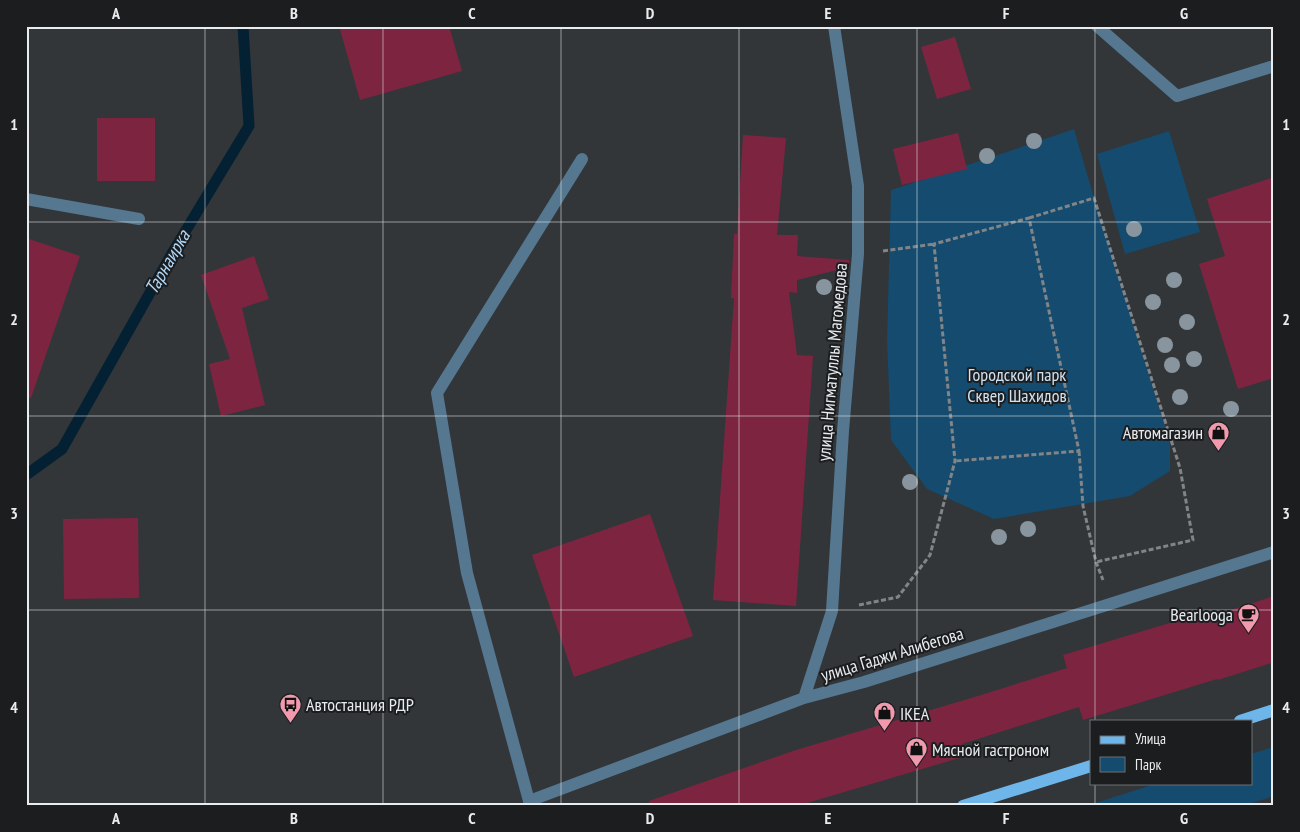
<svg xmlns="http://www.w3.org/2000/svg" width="1300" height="832" font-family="'PT Sans Narrow',sans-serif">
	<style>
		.green { fill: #144b6e }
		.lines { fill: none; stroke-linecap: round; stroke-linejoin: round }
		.stream { stroke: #042033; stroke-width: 11 }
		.building { fill: #7d2540 }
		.path { stroke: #828588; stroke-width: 3; stroke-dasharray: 5 2.5; stroke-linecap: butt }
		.lane { stroke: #557790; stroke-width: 12 }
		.street { stroke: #557790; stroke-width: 12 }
		.primary { stroke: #6eb6ea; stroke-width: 12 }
		.tree { fill: #88959f }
		.grid { fill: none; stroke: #e9ecee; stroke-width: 1; stroke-opacity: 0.55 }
		.labels { text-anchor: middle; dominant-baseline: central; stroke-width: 4; stroke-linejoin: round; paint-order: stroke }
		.street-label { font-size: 18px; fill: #e9ecee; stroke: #1b1d1f }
		.park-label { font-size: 18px; fill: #cfe3f3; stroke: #1b1d1f }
		.poi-label { font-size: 18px; fill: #e9ecee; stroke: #1b1d1f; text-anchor: start }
		.water-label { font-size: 19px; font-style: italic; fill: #afd8f8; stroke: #1b1d1f }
		.neatline { fill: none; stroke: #e9ecee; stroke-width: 2 }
		.grid-label { font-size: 16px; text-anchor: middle; font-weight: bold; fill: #e9ecee }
	</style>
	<rect width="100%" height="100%" fill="#323639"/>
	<path class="green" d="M 1074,129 L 1094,198 L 1170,443 L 1170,471 L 1130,496 L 994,519 L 927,489 L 891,440 L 887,341 L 891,190 L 995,156 Z
		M 1169,131 L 1200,232 L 1125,254 L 1097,154 Z
		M 1274,747 L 1274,796 L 1243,806 L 1086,806 L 1158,783 L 1251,783 L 1251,754 Z"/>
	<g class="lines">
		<path class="stream" d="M 26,475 L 62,449 L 174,250 L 249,126 L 243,26"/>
	</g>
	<path class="building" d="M 339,26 L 449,26 L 462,71 L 360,100 Z
		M 955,37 L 971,89 L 937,99 L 921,47 Z
		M 97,118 L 155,118 L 155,181 L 97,181 Z
		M 958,133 L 967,169 L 902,185 L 893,149 Z
		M 743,135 L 786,138 L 777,235 L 798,235 L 797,256 L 849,260 L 849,267 L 797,280 L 797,293 L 789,292 L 797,355 L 813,356 L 796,606 L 713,600 L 734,298 L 731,298 L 734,234 L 737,234 Z
		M 1274,177 L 1274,378 L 1238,389 L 1199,264 L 1225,256 L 1207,199 Z
		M 26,238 L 80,256 L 31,398 L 26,398 Z
		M 254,256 L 269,299 L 242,308 L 265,405 L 221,416 L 209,364 L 230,359 L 201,275 Z
		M 650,514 L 693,636 L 574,677 L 532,555 Z
		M 138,518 L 139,598 L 64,599 L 63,519 Z
		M 1274,596 L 1274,662 L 1218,680 L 1217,679 L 1083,720 L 1079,707 L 962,744 L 966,756 L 797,806 L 650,806 L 649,801 L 796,750 L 978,696 L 1067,668 L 1063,655 L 1193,616 L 1194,622 Z"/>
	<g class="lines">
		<path class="path" d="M 1029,218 L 1094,198 L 1180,468 L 1193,540 L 1096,562
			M 883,251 L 934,244
			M 1079,451 L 1083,506 L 1096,562 L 1103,580
			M 859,605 L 898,597 L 930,555 L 955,461 L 934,244 L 1029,218 L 1079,451 L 955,461"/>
		<path class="lane" d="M 1097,26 L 1177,96 L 1274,66
			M 529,801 L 467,573 L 437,393 L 582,159"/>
		<path class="street" d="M 26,199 L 139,219
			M 804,698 L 832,611 L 843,431 L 858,254 L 858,186 L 834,26
			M 530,806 L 529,801 L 804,698 L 864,682 L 1274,552"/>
		<path class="primary" d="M 1240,721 L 1274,710
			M 963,806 L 1091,766"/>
	</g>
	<g class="tree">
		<circle cx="1034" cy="141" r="8"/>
		<circle cx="987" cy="156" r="8"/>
		<circle cx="1134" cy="229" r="8"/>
		<circle cx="1174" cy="280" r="8"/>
		<circle cx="824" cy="287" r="8"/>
		<circle cx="1153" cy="302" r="8"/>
		<circle cx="1187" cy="322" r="8"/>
		<circle cx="1165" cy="345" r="8"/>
		<circle cx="1194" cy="359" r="8"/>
		<circle cx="1172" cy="365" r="8"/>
		<circle cx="1180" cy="397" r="8"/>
		<circle cx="1231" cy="409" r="8"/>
		<circle cx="910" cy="482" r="8"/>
		<circle cx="1028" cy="529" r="8"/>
		<circle cx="999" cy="537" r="8"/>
	</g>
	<path class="grid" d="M 205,26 L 205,806M 383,26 L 383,806M 561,26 L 561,806M 739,26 L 739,806M 917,26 L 917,806M 1095,26 L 1095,721M 26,222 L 1274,222M 26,416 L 1274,416M 26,610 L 1274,610M 1095,783 L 1095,806"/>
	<defs>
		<symbol id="shop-pin" viewBox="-11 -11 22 30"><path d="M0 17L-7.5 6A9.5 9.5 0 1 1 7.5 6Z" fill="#f29aad" stroke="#1b1d1f"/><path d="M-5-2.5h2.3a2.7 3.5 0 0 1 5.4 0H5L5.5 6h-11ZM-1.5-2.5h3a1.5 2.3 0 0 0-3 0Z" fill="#111"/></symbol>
		<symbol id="cafe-pin" viewBox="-11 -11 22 30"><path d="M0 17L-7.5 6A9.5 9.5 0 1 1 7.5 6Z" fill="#f29aad" stroke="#1b1d1f"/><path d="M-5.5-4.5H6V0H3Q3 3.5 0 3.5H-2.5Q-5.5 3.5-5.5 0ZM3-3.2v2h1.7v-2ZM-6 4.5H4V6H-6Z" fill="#111"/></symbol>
		<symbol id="bus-pin" viewBox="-11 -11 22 30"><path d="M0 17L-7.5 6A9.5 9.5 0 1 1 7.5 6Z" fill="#f29aad" stroke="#1b1d1f"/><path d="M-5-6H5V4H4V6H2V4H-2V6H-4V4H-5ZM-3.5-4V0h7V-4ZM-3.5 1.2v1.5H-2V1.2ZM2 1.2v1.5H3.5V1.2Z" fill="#111"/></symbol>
	</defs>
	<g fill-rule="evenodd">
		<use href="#shop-pin" x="1206" y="420" width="25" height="34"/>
		<use href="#cafe-pin" x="1236" y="602" width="25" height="34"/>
		<use href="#bus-pin" x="278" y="692" width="25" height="34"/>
		<use href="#shop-pin" x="872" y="700" width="25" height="34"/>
		<use href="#shop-pin" x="904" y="736" width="25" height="34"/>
	</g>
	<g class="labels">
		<g class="street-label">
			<text transform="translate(832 362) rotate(-85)">улица Нигматуллы Магомедова</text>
			<text transform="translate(892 654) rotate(-17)">улица Гаджи Алибегова</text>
		</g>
		<g class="park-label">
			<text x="1017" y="374">Городской парк<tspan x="1017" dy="21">Сквер Шахидов</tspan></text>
		</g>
		<g class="poi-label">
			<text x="1203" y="432" text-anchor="end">Автомагазин</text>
			<text x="1233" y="614" text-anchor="end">Bearlooga</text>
			<text x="306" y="704">Автостанция РДР</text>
			<text x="900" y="713">IKEA</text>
			<text x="932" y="749">Мясной гастроном</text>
		</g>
		<g class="water-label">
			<text transform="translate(167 262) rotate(-60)">Тарнаирка</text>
		</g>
	</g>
	<rect width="1300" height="832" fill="none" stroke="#1b1d1f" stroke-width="55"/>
	<rect x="1090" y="720" width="162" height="65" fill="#1b1d1f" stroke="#6d7072"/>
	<rect x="1100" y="736" width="25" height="8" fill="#6eb6ea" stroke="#6d7072"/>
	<text x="1135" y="744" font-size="15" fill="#e9ecee">Улица</text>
	<rect x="1100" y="757" width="25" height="15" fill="#144b6e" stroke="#6d7072"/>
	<text x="1135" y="770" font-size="15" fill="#e9ecee">Парк</text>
	<rect x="28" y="28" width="1244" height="776" class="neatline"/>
	<g class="grid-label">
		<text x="116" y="19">A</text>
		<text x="294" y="19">B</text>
		<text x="472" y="19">C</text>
		<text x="650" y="19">D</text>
		<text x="828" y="19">E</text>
		<text x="1006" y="19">F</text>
		<text x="1184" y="19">G</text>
		<text x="14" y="130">1</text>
		<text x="1286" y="130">1</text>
		<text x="14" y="325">2</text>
		<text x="1286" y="325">2</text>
		<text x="14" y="519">3</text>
		<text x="1286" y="519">3</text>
		<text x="14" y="713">4</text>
		<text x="1286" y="713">4</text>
		<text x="116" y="824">A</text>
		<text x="294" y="824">B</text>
		<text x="472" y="824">C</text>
		<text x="650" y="824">D</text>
		<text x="828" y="824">E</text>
		<text x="1006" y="824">F</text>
		<text x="1184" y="824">G</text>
	</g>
</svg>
